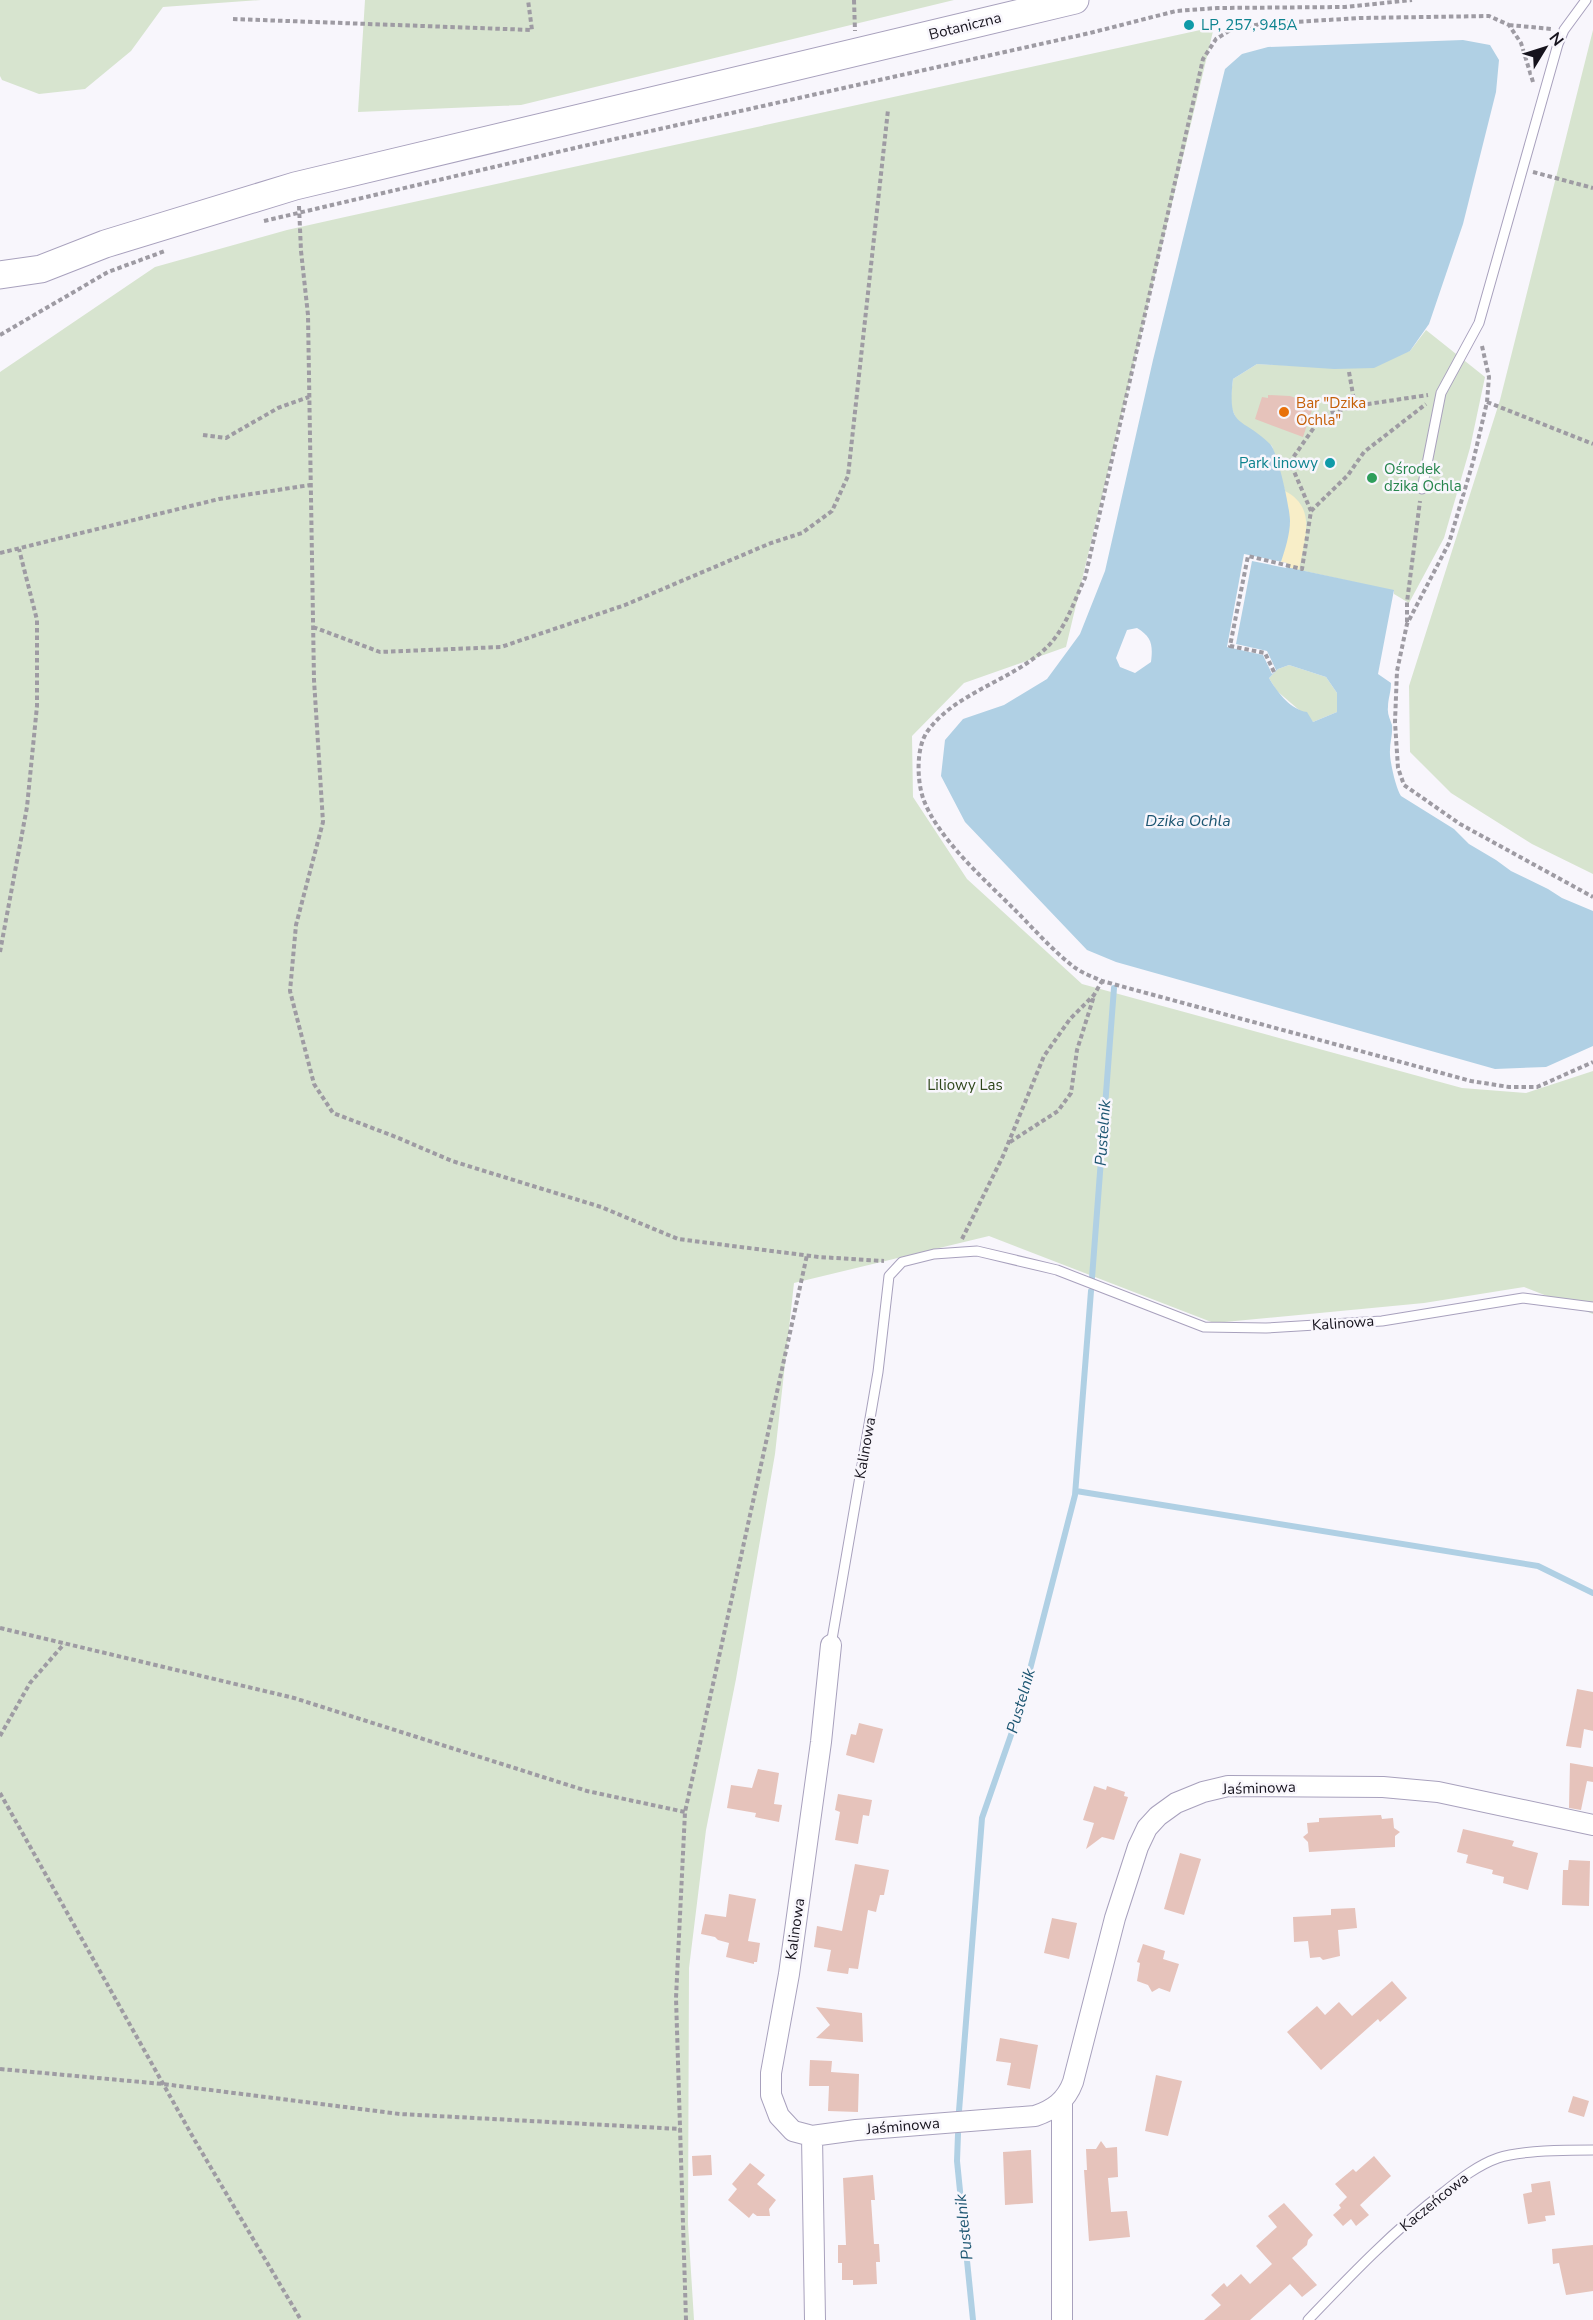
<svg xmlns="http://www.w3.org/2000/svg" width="1593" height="2320" font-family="'Nunito Sans',sans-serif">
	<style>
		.green { fill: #d7e4cf }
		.sand { fill: #f8eec8 }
		.water { fill: #b0d0e4; fill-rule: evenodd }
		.pier { fill: #f8f6fc }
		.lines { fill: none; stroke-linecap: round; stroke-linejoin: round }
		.stream { stroke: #b0d0e4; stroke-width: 6 }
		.building { fill: #e6c3bb }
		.service-casing { stroke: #a8a1bd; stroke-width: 11 }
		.minor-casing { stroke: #a8a1bd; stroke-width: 22 }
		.secondary-casing { stroke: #a8a1bd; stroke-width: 29 }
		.path { stroke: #9e9ba3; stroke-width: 4; stroke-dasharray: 4.5 3; stroke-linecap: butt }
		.service { stroke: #fff; stroke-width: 9 }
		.minor { stroke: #fff; stroke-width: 20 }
		.secondary { stroke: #fff; stroke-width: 27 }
		.culture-dot { fill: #0f9aa8; stroke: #f8f6fc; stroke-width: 2 }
		.food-dot { fill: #e8710a; stroke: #f8f6fc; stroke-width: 2 }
		.leisure-dot { fill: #2e9e5b; stroke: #f8f6fc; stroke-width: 2 }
		.labels { text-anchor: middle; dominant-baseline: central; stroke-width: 5; stroke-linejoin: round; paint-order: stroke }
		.culture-label { font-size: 15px; fill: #0d838f; stroke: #f8f6fc; text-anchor: start }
		.street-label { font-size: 15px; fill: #16131d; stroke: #f8f6fc }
		.food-label { font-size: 15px; fill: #c56008; stroke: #f8f6fc; text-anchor: start }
		.leisure-label { font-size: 15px; fill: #27864d; stroke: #f8f6fc; text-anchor: start }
		.park-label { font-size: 15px; fill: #2e461a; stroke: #f8f6fc }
		.water-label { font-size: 16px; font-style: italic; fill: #1d5672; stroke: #f8f6fc }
	</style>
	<rect width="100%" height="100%" fill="#f8f6fc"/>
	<path class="green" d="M 0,0 L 261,0 L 163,7 L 131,51 L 85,89 L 39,94 L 2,80 L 0,76 Z
		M 365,0 L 954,0 L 521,105 L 358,112 Z
		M 1214,27 L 1066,647 L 964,683 L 912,736 L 913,797 L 967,879 L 1082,984 L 1462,1088 L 1526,1093 L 1593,1071 L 1593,1314 L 1524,1287 L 1424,1303 L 1214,1323 L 989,1236 L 794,1283 L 775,1454 L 736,1679 L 706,1830 L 689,1968 L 688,2224 L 694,2320 L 0,2320 L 0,372 L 155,267 L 287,230 L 345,217 Z
		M 1593,30 L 1593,874 L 1532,844 L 1451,793 L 1410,752 L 1409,686 L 1500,400 Z
		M 1426,330 L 1485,377 L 1470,448 L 1444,538 L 1409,603 L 1394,594 L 1394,591 L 1286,567 L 1290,521 L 1285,491 L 1272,446 L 1237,421 L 1230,404 L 1233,379 L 1257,364 L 1343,368 L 1410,351 Z
		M 1289,665 L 1326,677 L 1337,693 L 1337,712 L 1313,722 L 1277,691 L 1269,678 L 1278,669 Z"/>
	<path class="sand" d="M 1285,491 C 1318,508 1304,540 1299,570 L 1286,567 L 1281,562 L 1290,522 Z"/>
	<path class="water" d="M 1463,40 L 1490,45 L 1499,60 L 1496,92 L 1463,224 L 1429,324 L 1410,351 L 1374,368 L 1334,369 L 1257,364 L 1233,379 C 1227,430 1241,415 1270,444 C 1278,452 1290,509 1290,521 C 1290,534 1285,550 1281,562 L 1287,563 L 1286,567 L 1394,590 L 1378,674 L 1391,683 C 1391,692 1388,699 1388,707 C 1387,714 1390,719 1392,725 C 1393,733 1390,742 1390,750 C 1389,759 1396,789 1401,796 L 1454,829 L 1469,844 L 1496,860 L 1511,871 L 1548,889 L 1562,898 L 1593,911 L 1593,1046 L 1546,1067 L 1495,1069 L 1116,962 L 1087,950 L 965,822 L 941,776 L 945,740 L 963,719 L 1004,705 L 1047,679 L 1080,634 L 1105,571 L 1153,360 L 1225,69 L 1242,54 L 1268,47 ZM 1137,628 C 1152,637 1153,645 1151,662 L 1135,673 L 1120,667 L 1116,658 L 1127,630 ZM 1289,665 L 1326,677 L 1337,693 L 1337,712 L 1313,722 L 1307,712 C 1290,709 1278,693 1269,678 L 1278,669 Z"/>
	<path class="pier" d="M 1244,554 L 1287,563 L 1286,568 L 1252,561 L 1236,644 L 1267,651 L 1276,670 L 1272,674 L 1263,655 L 1227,647 Z"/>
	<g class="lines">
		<path class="stream" d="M 1092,1278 L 1114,988
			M 1076,1491 L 1538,1566 L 1593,1593
			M 959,2111 L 982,1818 L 1019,1712 L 1075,1495 L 1091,1291
			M 958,2134 L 957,2161 L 973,2320"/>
	</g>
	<path class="building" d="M 1268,395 L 1290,396 L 1314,404 L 1303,437 L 1255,419 L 1262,397 L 1268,398 Z
		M 1577,1689 L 1593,1692 L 1593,1731 L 1584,1729 L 1581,1748 L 1566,1746 Z
		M 859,1723 L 883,1729 L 874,1763 L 846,1755 L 851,1734 L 856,1735 Z
		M 1570,1763 L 1593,1767 L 1593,1782 L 1587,1781 L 1581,1810 L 1569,1808 Z
		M 758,1769 L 779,1773 L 774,1804 L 782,1805 L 779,1822 L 755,1817 L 756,1813 L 727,1808 L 731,1785 L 752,1788 Z
		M 1094,1786 L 1106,1790 L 1107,1786 L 1125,1792 L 1124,1796 L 1128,1797 L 1114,1840 L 1102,1837 L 1086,1849 L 1094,1823 L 1083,1820 Z
		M 838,1794 L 872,1800 L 869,1816 L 863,1815 L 858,1844 L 835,1840 L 840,1812 L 835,1810 Z
		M 1381,1815 L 1382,1819 L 1393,1818 L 1394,1828 L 1400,1832 L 1395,1836 L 1395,1847 L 1309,1852 L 1308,1842 L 1303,1837 L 1308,1833 L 1307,1823 L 1319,1822 L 1319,1818 Z
		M 1463,1829 L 1514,1841 L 1512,1846 L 1538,1853 L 1528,1890 L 1503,1883 L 1504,1877 L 1492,1874 L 1493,1870 L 1466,1863 L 1468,1855 L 1457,1852 Z
		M 1180,1853 L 1201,1859 L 1184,1915 L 1164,1909 Z
		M 1569,1860 L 1590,1861 L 1589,1906 L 1562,1905 L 1563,1870 L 1568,1870 Z
		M 855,1864 L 889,1870 L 884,1895 L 880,1895 L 876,1912 L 868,1910 L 858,1969 L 849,1968 L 848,1974 L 827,1971 L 831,1950 L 814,1947 L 817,1926 L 842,1931 Z
		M 729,1894 L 756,1899 L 748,1941 L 760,1943 L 757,1962 L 754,1962 L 754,1964 L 726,1957 L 729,1943 L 718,1940 L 715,1937 L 701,1934 L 705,1914 L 726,1917 Z
		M 1355,1908 L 1357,1928 L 1338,1930 L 1340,1956 L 1323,1960 L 1320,1957 L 1310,1958 L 1308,1941 L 1294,1942 L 1293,1917 L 1331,1915 L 1331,1909 Z
		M 1052,1918 L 1077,1923 L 1069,1959 L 1044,1953 Z
		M 1143,1944 L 1165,1951 L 1163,1959 L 1179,1964 L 1170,1992 L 1159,1988 L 1152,1992 L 1148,1985 L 1137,1981 L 1140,1963 L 1137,1962 Z
		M 1392,1981 L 1407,1998 L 1380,2022 L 1378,2019 L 1321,2070 L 1287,2032 L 1317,2006 L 1325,2015 L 1339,2002 L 1352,2016 Z
		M 816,2007 L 862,2013 L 863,2042 L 816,2038 L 830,2025 Z
		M 1000,2038 L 1038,2045 L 1030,2089 L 1007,2085 L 1011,2063 L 996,2061 Z
		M 810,2060 L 832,2061 L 831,2072 L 859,2074 L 858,2112 L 828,2111 L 829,2086 L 809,2086 Z
		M 1156,2075 L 1182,2081 L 1168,2136 L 1145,2131 Z
		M 1573,2096 L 1589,2101 L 1584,2117 L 1568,2112 Z
		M 1101,2141 L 1106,2148 L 1117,2147 L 1118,2177 L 1108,2178 L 1111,2212 L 1127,2211 L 1130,2237 L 1089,2241 L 1084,2170 L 1087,2170 L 1086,2149 L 1096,2149 Z
		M 1031,2150 L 1033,2203 L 1005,2205 L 1003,2152 Z
		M 711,2155 L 712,2175 L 693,2176 L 692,2156 Z
		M 1374,2156 L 1391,2176 L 1360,2205 L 1369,2215 L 1356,2226 L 1351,2219 L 1343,2226 L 1333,2215 L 1341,2208 L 1339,2205 L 1347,2197 L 1335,2184 L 1353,2169 L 1356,2172 Z
		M 750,2163 L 765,2175 L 757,2184 L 776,2200 L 769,2209 L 770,2216 L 757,2216 L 753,2213 L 749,2218 L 728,2200 L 737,2189 L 732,2184 Z
		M 873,2175 L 875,2200 L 871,2200 L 874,2244 L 879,2244 L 880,2262 L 876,2262 L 877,2284 L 853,2285 L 853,2280 L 842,2280 L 842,2263 L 838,2263 L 838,2245 L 846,2245 L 843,2178 Z
		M 1550,2181 L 1555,2215 L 1545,2216 L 1546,2221 L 1528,2224 L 1523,2194 L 1532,2192 L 1531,2184 Z
		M 1284,2203 L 1313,2235 L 1308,2240 L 1307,2245 L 1292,2258 L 1317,2285 L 1302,2297 L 1290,2284 L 1250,2320 L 1204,2320 L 1221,2305 L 1211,2295 L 1224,2283 L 1227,2287 L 1241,2274 L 1250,2284 L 1272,2264 L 1256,2246 L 1277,2227 L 1268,2216 Z
		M 1593,2245 L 1593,2291 L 1566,2295 L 1559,2263 L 1553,2264 L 1552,2249 Z"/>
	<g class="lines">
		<defs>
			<path id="service" d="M 1422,489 L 1441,393 L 1479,323 L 1558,44 L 1564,30 L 1586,0
				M 831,1645 L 878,1372 L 889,1276 L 902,1262 L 934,1254 L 977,1251 L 1057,1270 L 1204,1327 L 1266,1328 L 1382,1321 L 1523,1298 L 1593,1307
				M 1308,2320 C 1351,2275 1394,2230 1444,2192 C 1460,2179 1478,2165 1498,2158 C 1520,2150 1568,2150 1593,2150"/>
			<path id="minor" d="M 831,1645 L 821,1742 L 789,1974 L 771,2073 L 771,2095 L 779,2116 L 793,2131 L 812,2136 L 856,2130 L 1035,2116 C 1053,2110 1066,2101 1073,2082 L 1115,1918 L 1138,1847 L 1147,1828 L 1158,1816 L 1176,1803 L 1203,1792 L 1228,1786 L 1383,1787 L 1438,1792 L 1593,1825
				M 1062,2100 L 1062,2320
				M 812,2136 L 815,2320"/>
			<path id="secondary" d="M 0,275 L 41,269 L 105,244 L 295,186 L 1075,0"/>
		</defs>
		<use href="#service" class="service-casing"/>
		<use href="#minor" class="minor-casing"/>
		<use href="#secondary" class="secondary-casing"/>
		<path class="path" d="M 854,0 L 855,31
			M 233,19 L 532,30 L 528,0
			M 1509,25 L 1552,29
			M 1533,82 L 1521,43 L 1509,25 L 1489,16 L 1360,18 L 1261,24 L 1232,29 L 1216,39 L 1203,59 L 1085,578 C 1074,601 1065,631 1045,649 C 1011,681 954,693 927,732 C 916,748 917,780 923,798 C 937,838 985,880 1015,910 C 1034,929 1052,950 1074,967 C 1082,973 1093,977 1102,981 L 1471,1081 L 1509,1087 L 1537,1087 L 1593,1062
			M 1533,172 L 1593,188
			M 299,206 L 301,251 L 308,315 L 314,680 L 323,822 L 296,925 L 290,991 L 314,1084 L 333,1113 L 396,1137 L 452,1161 L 601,1207 L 678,1239 L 819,1257 L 884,1261
			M 264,221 L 579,147 L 1090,33 L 1176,11 L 1217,8 L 1345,7 L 1412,0
			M 0,335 L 108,272 L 165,251
			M 1482,346 L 1489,377 L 1487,402 L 1473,462 L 1449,543 L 1407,624 L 1397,671 L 1395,722 L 1398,768 L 1404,785 L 1460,824 L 1593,897
			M 1349,372 L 1355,406
			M 1487,402 L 1593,444
			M 1309,419 L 1355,406 L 1428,395
			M 203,435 L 226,438 L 278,408 L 309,397
			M 1311,511 L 1348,475 L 1364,452 L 1426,404
			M 0,553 L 219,499 L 310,485
			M 1407,622 L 1407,602 L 1420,501
			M 313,627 L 380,652 L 501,647 L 625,605 L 771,543 L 802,533 L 832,511 L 848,476 L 888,110
			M 1274,672 L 1265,653 L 1230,646 L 1248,556 L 1302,569 L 1311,511 L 1290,462 L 1322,416
			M 0,952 L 27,807 L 37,706 L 37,620 L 19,549
			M 1010,1142 L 1058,1111 L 1071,1093 L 1077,1050 L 1094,996
			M 962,1239 L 1003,1156 L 1044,1056 L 1070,1019 L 1094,995 L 1102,981
			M 0,1628 L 294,1698 L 587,1791 L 685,1812
			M 0,1736 L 30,1683 L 64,1644
			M 0,1793 L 194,2139 L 301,2320
			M 0,2069 L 163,2084 L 400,2114 L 680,2129
			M 686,2320 L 676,1998 L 685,1812 L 807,1255"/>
		<use href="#service" class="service"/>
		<use href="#minor" class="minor"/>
		<use href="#secondary" class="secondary"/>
	</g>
	<g class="culture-dot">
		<circle cx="1189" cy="25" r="6"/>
		<circle cx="1330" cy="463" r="6"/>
	</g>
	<circle class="food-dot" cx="1284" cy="412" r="6"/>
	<circle class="leisure-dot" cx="1372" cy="478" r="6"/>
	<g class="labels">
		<g class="culture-label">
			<text x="1201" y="25">LP, 257, 945A</text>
			<text x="1318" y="463" text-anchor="end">Park linowy</text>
		</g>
		<g class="street-label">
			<text transform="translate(965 26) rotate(-14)">Botaniczna</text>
			<text transform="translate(1343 1323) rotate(-4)">Kalinowa</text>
			<text transform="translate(865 1448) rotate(-80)">Kalinowa</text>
			<text transform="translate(1259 1788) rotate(-2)">Jaśminowa</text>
			<text transform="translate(795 1929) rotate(-82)">Kalinowa</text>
			<text transform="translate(903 2126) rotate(-5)">Jaśminowa</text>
			<text transform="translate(1434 2202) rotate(-39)">Kaczeńcowa</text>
		</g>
		<g class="food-label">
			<text x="1296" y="403">Bar "Dzika<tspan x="1296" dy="17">Ochla"</tspan></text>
		</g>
		<g class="leisure-label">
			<text x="1384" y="469">Ośrodek<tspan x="1384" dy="17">dzika Ochla</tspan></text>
		</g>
		<g class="park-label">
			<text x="965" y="1085">Liliowy Las</text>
		</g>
		<g class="water-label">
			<text x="1188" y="821">Dzika Ochla</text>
			<text transform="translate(1103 1133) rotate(-86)">Pustelnik</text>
			<text transform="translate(1021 1701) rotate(-74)">Pustelnik</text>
			<text transform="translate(964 2227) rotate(-96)">Pustelnik</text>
		</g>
	</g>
	<g transform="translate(1545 48) rotate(52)" stroke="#f8f6fc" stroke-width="4.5" paint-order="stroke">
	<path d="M0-4.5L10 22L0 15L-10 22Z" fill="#16131d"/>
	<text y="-9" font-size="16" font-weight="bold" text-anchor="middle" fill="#16131d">N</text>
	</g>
</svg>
